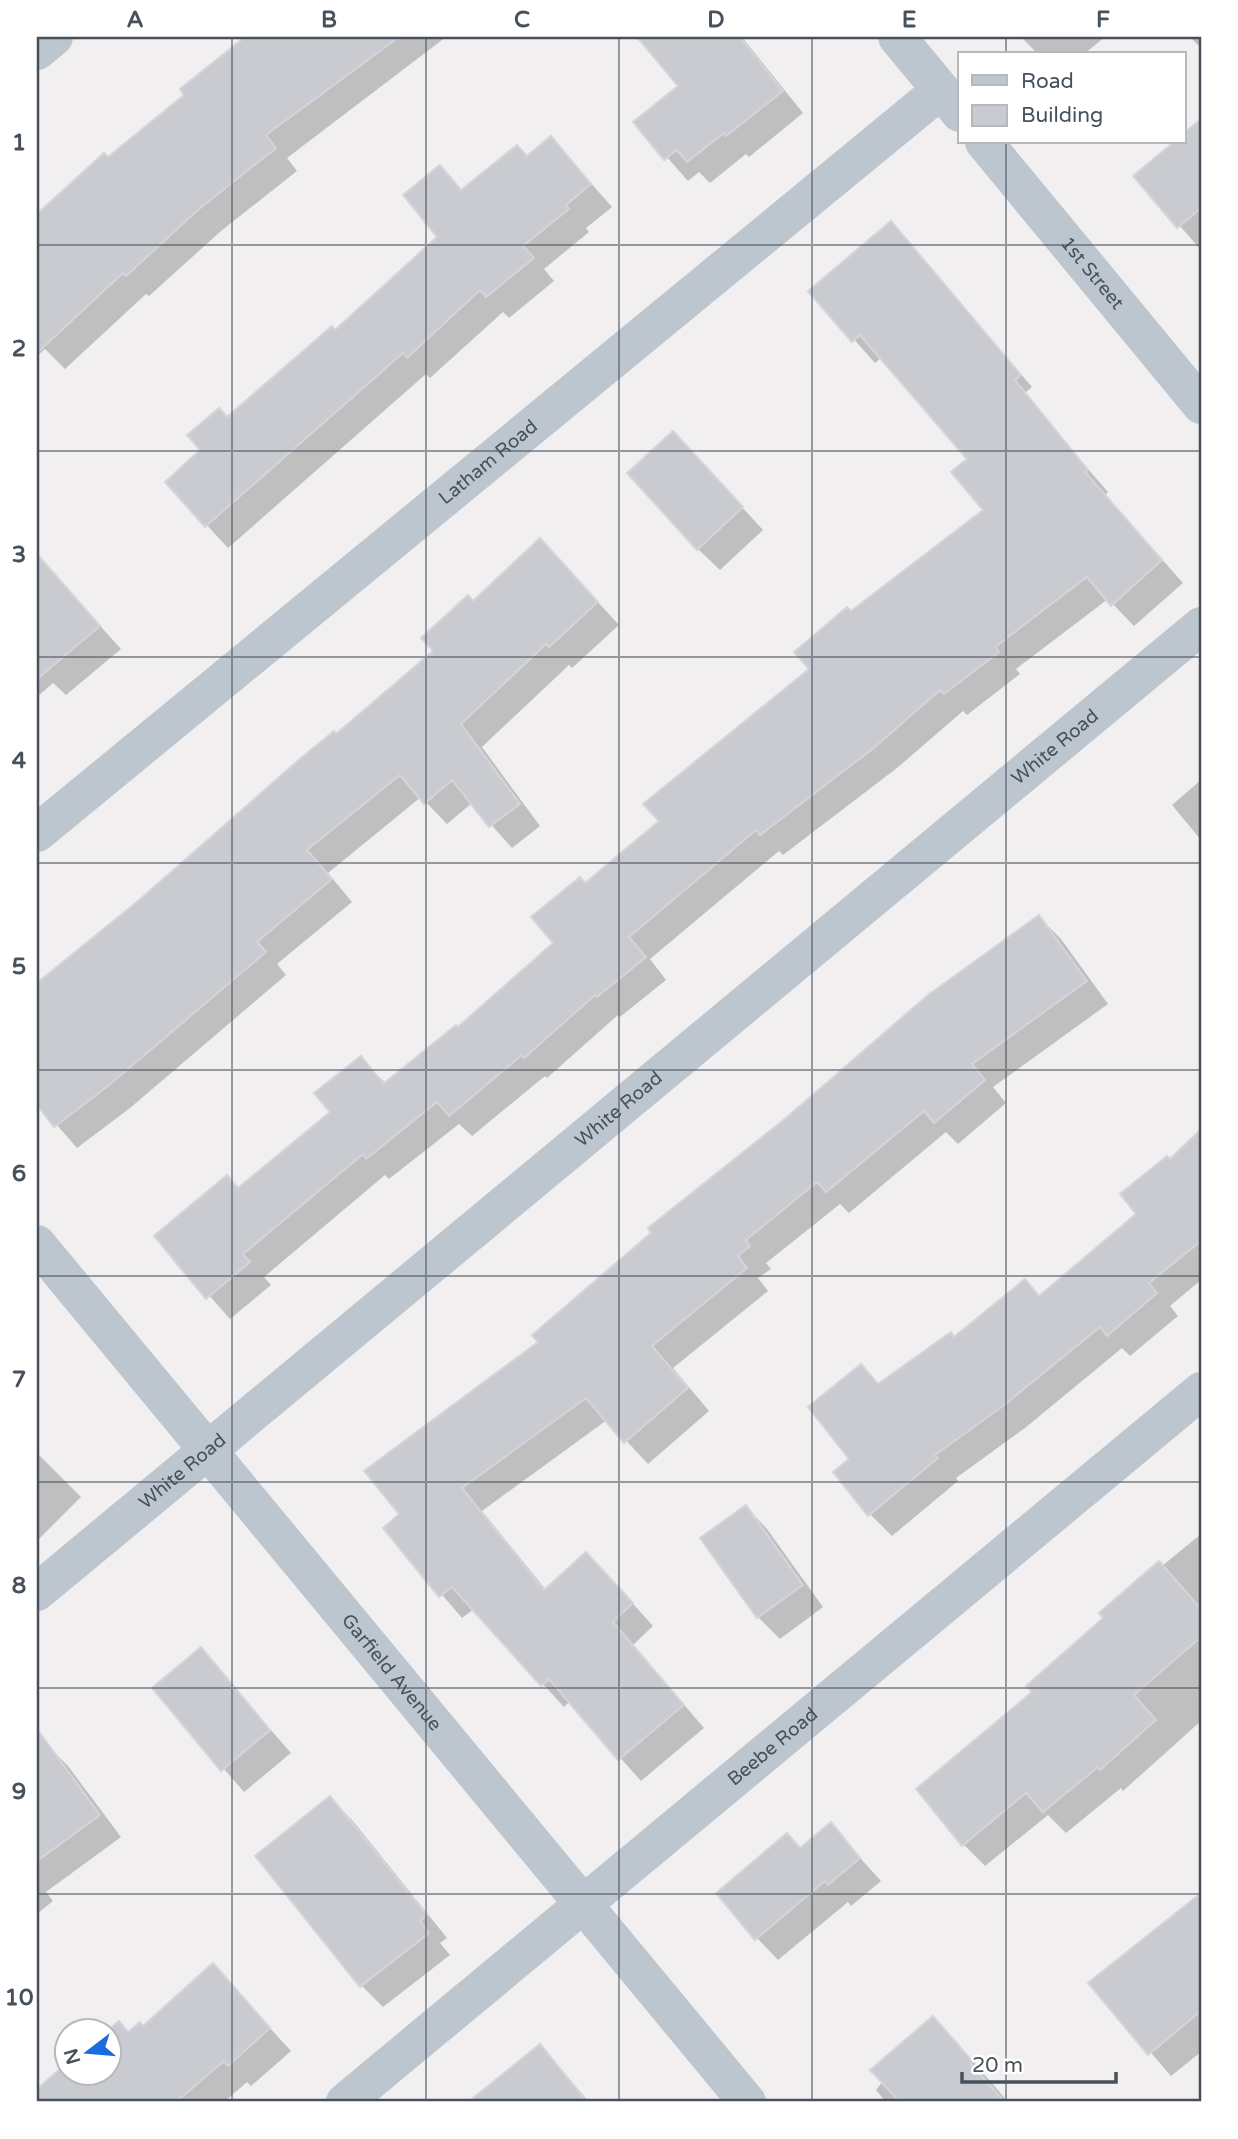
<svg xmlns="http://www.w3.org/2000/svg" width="1238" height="2139" font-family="'Varela Round',sans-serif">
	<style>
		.shadow { fill: #0003 }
		.building { fill: #c9cbd1; stroke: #d3d5da; stroke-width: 2 }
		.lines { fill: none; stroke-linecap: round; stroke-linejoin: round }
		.minor { stroke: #bdc6ce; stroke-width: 38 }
		.tertiary { stroke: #bdc6ce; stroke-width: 38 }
		.grid { fill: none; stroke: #47515c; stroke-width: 2; stroke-opacity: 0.55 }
		.labels { text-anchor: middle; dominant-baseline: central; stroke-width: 5; stroke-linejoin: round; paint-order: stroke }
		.street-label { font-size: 19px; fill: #47515c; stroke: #fff }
		.neatline { fill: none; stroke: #47515c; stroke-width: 2.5 }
		.grid-label { font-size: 23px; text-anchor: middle; font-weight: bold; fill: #47515c }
	</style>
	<rect width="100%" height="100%" fill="#f1efef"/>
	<path class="shadow" d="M 249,37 L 446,37 L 287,158 L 297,171 L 221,231 L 149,296 L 146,294 L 65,369 L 45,349 L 37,356 L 37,216 L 104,155 L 108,159 L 187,96 L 182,89 Z
		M 640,37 L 742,37 L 803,113 L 749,157 L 746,154 L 710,183 L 699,172 L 688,181 L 636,122 L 681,86 Z
		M 1021,37 L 1105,37 L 1084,54 L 1038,54 Z
		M 1190,37 L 1201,37 L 1201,48 Z
		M 1201,121 L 1201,250 L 1136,176 L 1176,142 L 1184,142 L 1184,136 Z
		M 551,138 L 612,207 L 586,228 L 589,232 L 544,269 L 554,281 L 509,318 L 503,312 L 430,378 L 426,374 L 228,548 L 167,482 L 203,450 L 227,419 L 335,332 L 440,237 L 440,167 L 463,191 L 527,158 Z
		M 891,223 L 1032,387 L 961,446 L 882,357 L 875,363 L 811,291 Z
		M 1054,430 L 1108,492 L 1105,495 L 1183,583 L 1134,626 L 1108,599 L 1016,669 L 1020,674 L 967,715 L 963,711 L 897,768 L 783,855 L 779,851 L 650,959 L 666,980 L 620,1017 L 618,1015 L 547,1078 L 545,1076 L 472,1136 L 459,1124 L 389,1179 L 385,1175 L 264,1277 L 271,1285 L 230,1319 L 157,1236 L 239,1189 L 332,1113 L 361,1058 L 386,1084 L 458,1029 L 555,944 L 586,885 L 661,822 L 811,669 L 851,613 L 986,510 Z
		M 694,455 L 763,530 L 720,570 L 698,549 Z
		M 37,556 L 121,649 L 66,695 L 53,683 L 37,697 Z
		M 562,563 L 619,625 L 572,668 L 569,665 L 482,747 L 540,826 L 512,848 L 472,803 L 447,824 L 421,797 L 328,873 L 352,902 L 277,964 L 286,975 L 130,1108 L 77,1148 L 37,1102 L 37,989 L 435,651 L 473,603 Z
		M 1201,780 L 1201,840 L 1172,805 Z
		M 1039,917 L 1061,939 L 1108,1004 L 993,1087 L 1006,1103 L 958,1144 L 946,1132 L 849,1213 L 840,1204 L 766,1263 L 771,1269 L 758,1278 L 768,1291 L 673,1368 L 709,1411 L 648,1464 L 607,1420 L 482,1511 L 546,1590 L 608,1576 L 653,1626 L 633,1645 L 704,1728 L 641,1781 L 570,1701 L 564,1707 L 474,1609 L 462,1618 L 385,1528 L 402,1514 L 540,1342 Z
		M 1201,1132 L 1201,1280 L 1170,1306 L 1178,1316 L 1130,1356 L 1122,1348 L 1025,1428 L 956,1478 L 958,1481 L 892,1536 L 870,1514 L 852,1459 L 860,1366 L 880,1385 L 955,1339 L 1040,1297 L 1138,1214 L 1170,1161 Z
		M 37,1453 L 81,1497 L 37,1541 Z
		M 746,1507 L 767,1529 L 823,1607 L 780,1639 L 758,1617 Z
		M 1201,1534 L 1201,1721 L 1123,1791 L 1121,1788 L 1066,1833 L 1048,1815 L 985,1866 L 964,1845 L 1035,1693 L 1162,1566 Z
		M 201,1650 L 291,1753 L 244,1792 L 155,1689 Z
		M 46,1744 L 68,1766 L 121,1837 L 46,1892 L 53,1901 L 37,1914 L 37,1752 Z
		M 330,1798 L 352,1820 L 447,1938 L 440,1943 L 450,1955 L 383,2007 L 361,1985 Z
		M 830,1825 L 881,1881 L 851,1906 L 848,1902 L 778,1960 L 757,1938 L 801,1849 Z
		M 1201,1895 L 1201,2052 L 1171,2076 L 1091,1983 Z
		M 213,1966 L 291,2051 L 251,2086 L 247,2082 L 224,2102 L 37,2102 L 37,2091 L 66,2067 L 66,2072 L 108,2072 L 129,2034 L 143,2028 Z
		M 933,2018 L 955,2040 L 1008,2102 L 886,2102 L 876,2090 Z
		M 540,2047 L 561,2069 L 589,2102 L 509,2102 L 494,2084 Z"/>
	<path class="building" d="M 245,37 L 399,37 L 266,135 L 276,148 L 199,209 L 126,276 L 123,273 L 37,353 L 37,214 L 104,153 L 108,157 L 184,95 L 180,89 Z
		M 637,37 L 740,37 L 783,91 L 726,136 L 724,133 L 687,162 L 677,150 L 664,160 L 633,122 L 678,86 Z
		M 1201,119 L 1201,208 L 1177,228 L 1133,176 L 1174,142 L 1184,142 L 1184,133 Z
		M 551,136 L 591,184 L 566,205 L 569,209 L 523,246 L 534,258 L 486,297 L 480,290 L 407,358 L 403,353 L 205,527 L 165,482 L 200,450 L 187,435 L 219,408 L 227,417 L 332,326 L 335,330 L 437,237 L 403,195 L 440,165 L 461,190 L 517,145 L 527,156 Z
		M 891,221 L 1021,375 L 1015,380 L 1088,470 L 1085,472 L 1162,560 L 1111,606 L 1087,577 L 995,647 L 999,652 L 944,694 L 940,690 L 875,747 L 760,835 L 756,830 L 629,937 L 646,957 L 597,997 L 595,995 L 524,1058 L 522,1055 L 449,1116 L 437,1102 L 366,1159 L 363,1154 L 243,1254 L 250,1262 L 206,1299 L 154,1236 L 227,1175 L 238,1188 L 330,1112 L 314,1093 L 361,1056 L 383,1084 L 456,1025 L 458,1027 L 553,943 L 531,917 L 580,877 L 585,883 L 659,821 L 643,804 L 809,669 L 794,652 L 847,607 L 851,611 L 983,510 L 951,472 L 967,459 L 860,335 L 852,342 L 808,291 Z
		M 673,431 L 743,507 L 697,550 L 627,473 Z
		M 540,538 L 598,602 L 549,647 L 546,644 L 461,724 L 520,804 L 489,827 L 452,780 L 424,804 L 400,775 L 307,850 L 332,879 L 257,942 L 266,952 L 108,1086 L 54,1127 L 37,1105 L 37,983 L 138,901 L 301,758 L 334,731 L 336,734 L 433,651 L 421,638 L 468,595 L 473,601 Z
		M 37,554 L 100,626 L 37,679 Z
		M 1039,915 L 1087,981 L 972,1064 L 985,1080 L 934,1123 L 924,1111 L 826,1192 L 817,1182 L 746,1240 L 750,1246 L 738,1256 L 747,1268 L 652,1346 L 688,1388 L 624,1443 L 586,1398 L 462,1488 L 544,1590 L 586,1552 L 633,1603 L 613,1622 L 684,1705 L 618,1760 L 549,1679 L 541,1686 L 452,1587 L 439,1597 L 383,1528 L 399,1514 L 364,1471 L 538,1342 L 532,1335 L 651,1233 L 648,1228 L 786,1118 L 928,995 Z
		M 1201,1129 L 1201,1241 L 1149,1283 L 1157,1293 L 1107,1336 L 1100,1327 L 1003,1406 L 935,1455 L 938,1458 L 868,1516 L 833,1472 L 849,1459 L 808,1407 L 861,1364 L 878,1384 L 951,1332 L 954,1337 L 1025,1279 L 1039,1296 L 1136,1214 L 1120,1194 L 1167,1156 L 1170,1159 Z
		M 746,1505 L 803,1585 L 757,1618 L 700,1538 Z
		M 1159,1561 L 1201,1609 L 1201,1637 L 1134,1695 L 1156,1720 L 1100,1770 L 1098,1767 L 1043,1812 L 1026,1793 L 962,1846 L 916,1789 L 1032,1692 L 1026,1686 L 1103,1618 L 1099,1613 Z
		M 201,1647 L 270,1730 L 221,1771 L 152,1688 Z
		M 37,1729 L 100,1815 L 37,1861 Z
		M 330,1796 L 427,1915 L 420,1921 L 429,1933 L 360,1987 L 255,1856 Z
		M 831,1822 L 860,1858 L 828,1885 L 825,1881 L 755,1940 L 716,1893 L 787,1833 L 800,1848 Z
		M 1201,1893 L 1201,2011 L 1148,2055 L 1088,1983 Z
		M 213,1963 L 270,2028 L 228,2066 L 224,2061 L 176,2102 L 37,2102 L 37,2089 L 66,2064 L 66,2073 L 108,2073 L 107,2031 L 119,2021 L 128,2032 L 140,2022 L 143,2026 Z
		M 933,2016 L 973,2062 L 971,2064 L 1005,2102 L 900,2102 L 870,2070 Z
		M 540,2044 L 587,2102 L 468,2102 Z"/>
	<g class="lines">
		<g class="minor">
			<path d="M 37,51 L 54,37"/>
			<path id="s1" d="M 37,833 L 941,90"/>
			<path id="s2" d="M 37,1244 L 747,2102"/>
			<path id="s3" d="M 37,1592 L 1201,626"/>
			<path id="s4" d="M 345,2102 L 1201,1391"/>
		</g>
		<g class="tertiary">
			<path d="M 897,37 L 960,113"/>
			<path id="s5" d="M 984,142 L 1201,405"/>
		</g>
	</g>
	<path class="grid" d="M 232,37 L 232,2102M 426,37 L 426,2102M 619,37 L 619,2102M 812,37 L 812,2102M 1006,37 L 1006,54M 1006,142 L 1006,2102M 37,245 L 1201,245M 37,451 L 1201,451M 37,657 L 1201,657M 37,863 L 1201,863M 37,1070 L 1201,1070M 37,1276 L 1201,1276M 37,1482 L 1201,1482M 37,1688 L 1201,1688M 37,1894 L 1201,1894"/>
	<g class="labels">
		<g class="street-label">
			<text stroke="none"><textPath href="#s5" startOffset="170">1st Street</textPath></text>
			<text stroke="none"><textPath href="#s1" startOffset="584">Latham Road</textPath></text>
			<text stroke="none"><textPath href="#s3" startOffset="1323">White Road</textPath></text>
			<text stroke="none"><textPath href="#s3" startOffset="756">White Road</textPath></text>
			<text stroke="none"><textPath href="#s3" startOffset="189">White Road</textPath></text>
			<text stroke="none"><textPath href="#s2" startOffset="556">Garfield Avenue</textPath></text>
			<text stroke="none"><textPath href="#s4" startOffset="556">Beebe Road</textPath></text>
		</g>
	</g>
	<rect width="1238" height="2139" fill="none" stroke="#ffffff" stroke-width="77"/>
	<rect x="958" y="52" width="228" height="91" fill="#ffffff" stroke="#b5b9be" stroke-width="2"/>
	<rect x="972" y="75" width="35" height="10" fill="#bdc6ce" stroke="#b5b9be" stroke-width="2"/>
	<text x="1021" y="88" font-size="21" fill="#47515c">Road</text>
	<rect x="972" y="105" width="35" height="21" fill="#c9cbd1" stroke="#b5b9be" stroke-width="2"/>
	<text x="1021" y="122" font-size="21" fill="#47515c">Building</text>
	<g transform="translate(88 2052) rotate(254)"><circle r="33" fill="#ffffff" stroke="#b5b9be" stroke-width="2"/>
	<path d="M0-5L12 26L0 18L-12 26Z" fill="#1a6be0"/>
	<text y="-10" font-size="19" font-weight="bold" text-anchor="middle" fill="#47515c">N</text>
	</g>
	<path d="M962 2072v10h154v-10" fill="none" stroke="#47515c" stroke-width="3.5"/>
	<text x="972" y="2072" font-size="21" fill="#47515c" stroke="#ffffff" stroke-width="5" paint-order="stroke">20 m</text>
	<rect x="38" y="38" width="1162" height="2062" class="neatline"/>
	<g class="grid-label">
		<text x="135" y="27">A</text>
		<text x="329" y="27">B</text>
		<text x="522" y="27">C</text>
		<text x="716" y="27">D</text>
		<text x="909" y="27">E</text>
		<text x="1103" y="27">F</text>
		<text x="19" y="150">1</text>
		<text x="19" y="356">2</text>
		<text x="19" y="562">3</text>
		<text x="19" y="768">4</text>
		<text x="19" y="974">5</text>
		<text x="19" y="1181">6</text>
		<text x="19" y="1387">7</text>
		<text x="19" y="1593">8</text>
		<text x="19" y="1799">9</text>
		<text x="19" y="2005">10</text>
	</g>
</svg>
